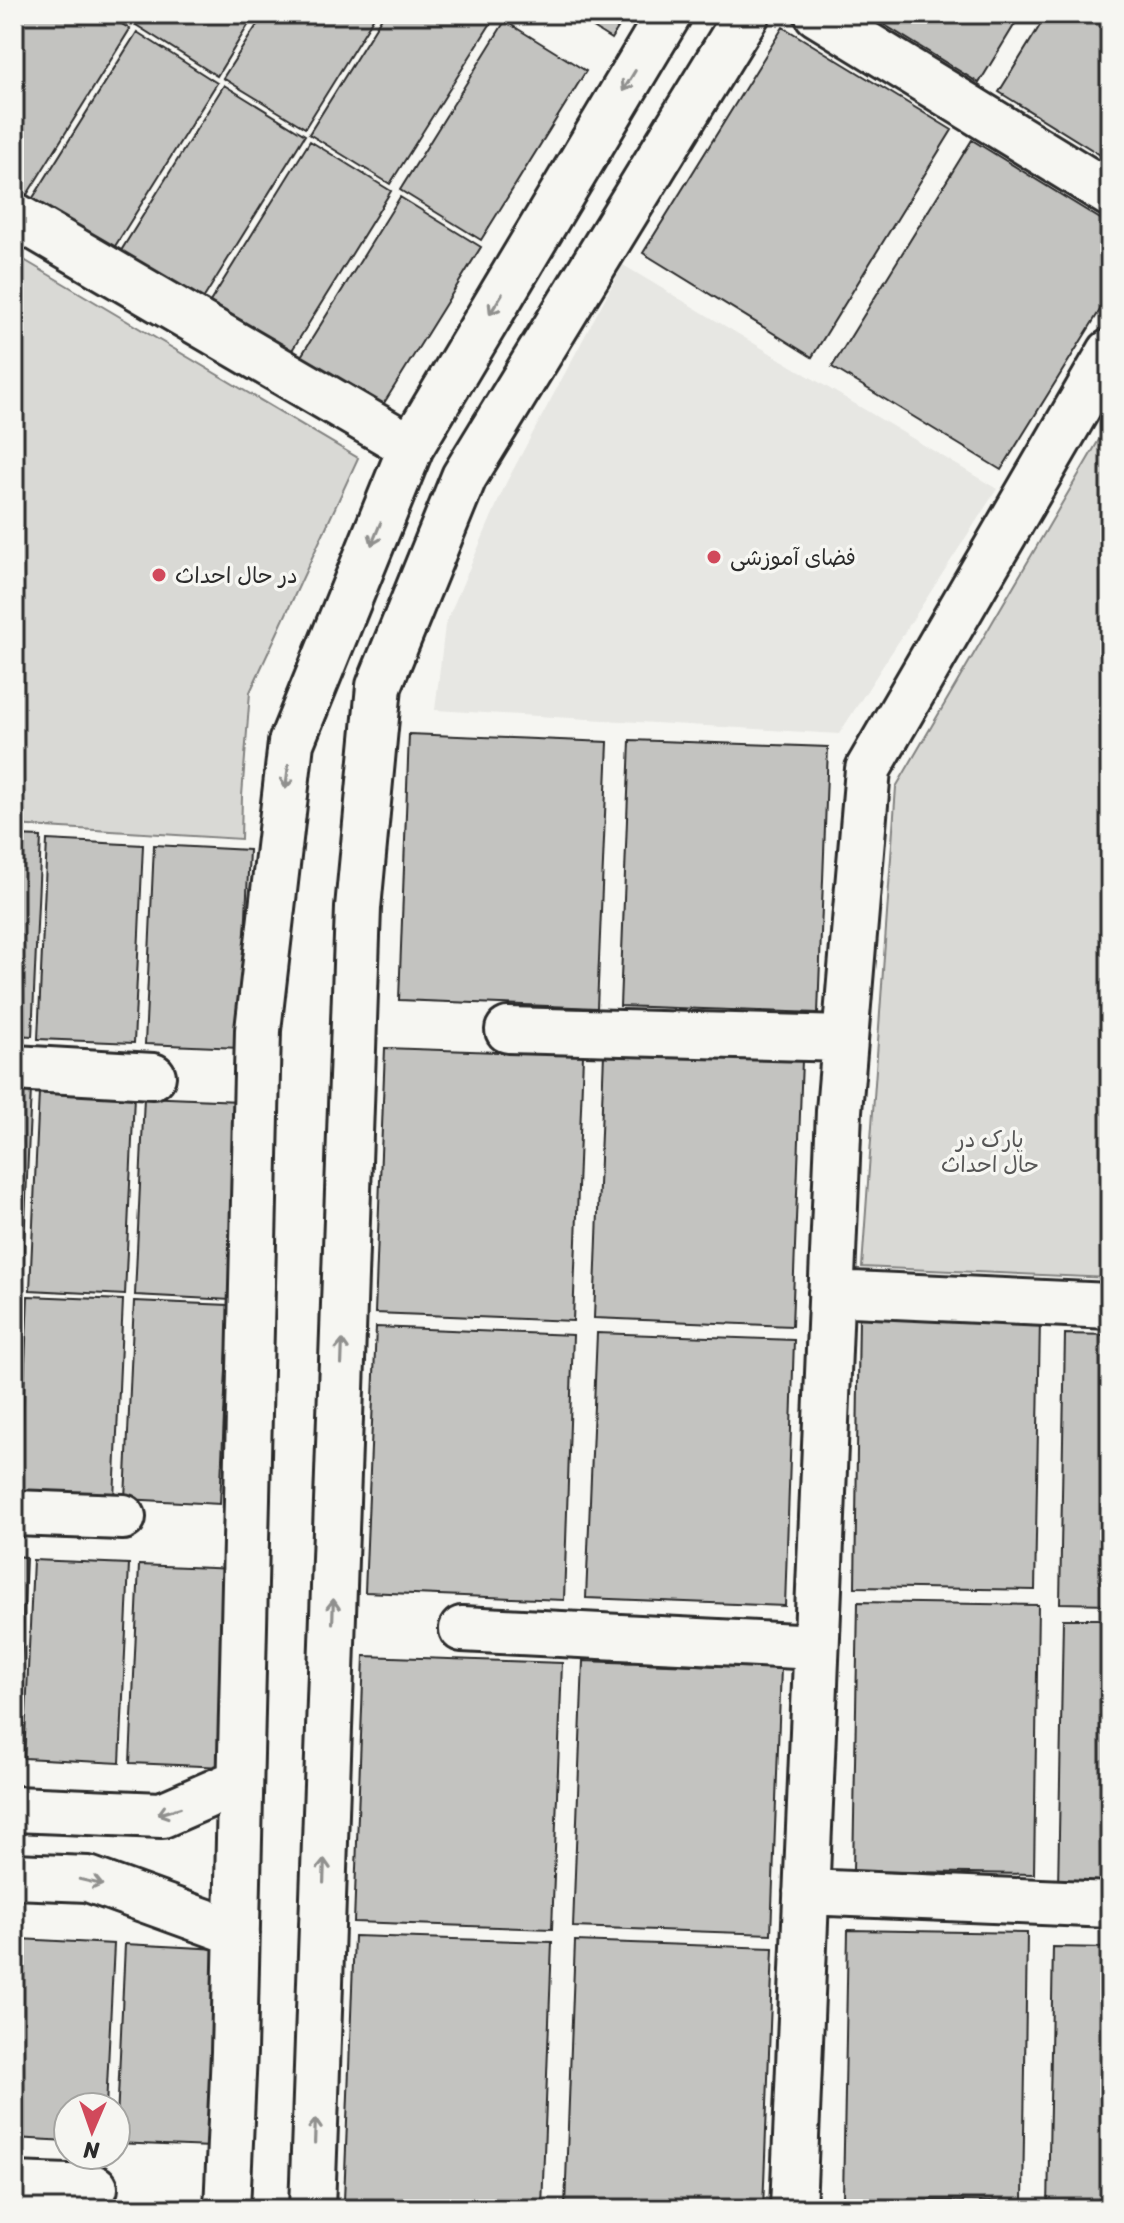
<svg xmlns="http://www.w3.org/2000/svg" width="1124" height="2223" font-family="Sriracha,'Playpen Sans Arabic',sans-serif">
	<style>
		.built { fill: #e7e7e3 }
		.green { fill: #d9d9d5; stroke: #828280; stroke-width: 2 }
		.building { fill: #c3c3c0; stroke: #2b2b2b; stroke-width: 2 }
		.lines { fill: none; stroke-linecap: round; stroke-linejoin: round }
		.minor-casing { stroke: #2b2b2b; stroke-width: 50 }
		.minor { stroke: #f6f6f2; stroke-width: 44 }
		.oneway { stroke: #90908e }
		.poi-dot { fill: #d1495b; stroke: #f6f6f2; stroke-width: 3 }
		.labels { text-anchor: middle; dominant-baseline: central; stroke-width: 7; stroke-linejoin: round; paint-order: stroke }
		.poi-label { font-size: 22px; fill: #2b2b2b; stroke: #f6f6f2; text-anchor: start }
		.park-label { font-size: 22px; fill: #565656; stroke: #f6f6f2 }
	</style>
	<rect width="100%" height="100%" fill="#f6f6f2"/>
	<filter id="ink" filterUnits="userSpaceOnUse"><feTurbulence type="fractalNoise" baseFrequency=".0125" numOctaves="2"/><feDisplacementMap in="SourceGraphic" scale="16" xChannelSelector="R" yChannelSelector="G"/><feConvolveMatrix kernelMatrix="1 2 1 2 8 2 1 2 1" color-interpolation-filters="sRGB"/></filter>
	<g filter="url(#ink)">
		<path class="built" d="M 623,265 L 997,489 L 839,734 L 435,710 L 445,625 L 506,483 Z"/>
		<path class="green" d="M 14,254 L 358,458 L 250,692 L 242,796 L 241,839 L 14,825 Z
			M 1110,421 L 1110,1278 L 862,1267 L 896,787 Z"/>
		<path class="building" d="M 27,14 L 105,14 L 130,29 L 25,198 L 14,192 L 14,35 Z
			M 143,14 L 255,14 L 217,76 L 136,25 Z
			M 264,14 L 376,14 L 305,128 L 223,78 Z
			M 384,14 L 496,15 L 390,184 L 309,134 Z
			M 571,14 L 627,14 L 611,39 Z
			M 867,14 L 1021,14 L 979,83 Z
			M 1047,14 L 1110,14 L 1110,161 L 999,92 Z
			M 505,21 L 586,71 L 481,240 L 400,190 Z
			M 783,27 L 952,130 L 812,357 L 643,253 Z
			M 137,32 L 217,83 L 112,251 L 31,201 Z
			M 224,85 L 305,135 L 200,304 L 119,254 Z
			M 972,140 L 1110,225 L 1110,294 L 1001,470 L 832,367 Z
			M 310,141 L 391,191 L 286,360 L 205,310 Z
			M 400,197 L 481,247 L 376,416 L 295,366 Z
			M 409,734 L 608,742 L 597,1008 L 399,1000 Z
			M 630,740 L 828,747 L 818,1013 L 620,1006 Z
			M 14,836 L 41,837 L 32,1036 L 14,1035 Z
			M 47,840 L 143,845 L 134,1043 L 38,1039 Z
			M 154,845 L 249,850 L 240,1048 L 145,1044 Z
			M 385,1048 L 583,1055 L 573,1321 L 375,1313 Z
			M 604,1053 L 802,1060 L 792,1326 L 594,1318 Z
			M 14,1088 L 31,1089 L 22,1288 L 14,1288 Z
			M 39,1092 L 134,1096 L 125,1295 L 30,1290 Z
			M 144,1097 L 240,1101 L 231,1300 L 135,1295 Z
			M 14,1293 L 21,1293 L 14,1444 Z
			M 28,1296 L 123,1300 L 114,1499 L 19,1494 Z
			M 134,1301 L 229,1305 L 220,1504 L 125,1499 Z
			M 859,1317 L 1040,1320 L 1035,1590 L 855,1587 Z
			M 376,1327 L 573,1335 L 564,1600 L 365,1592 Z
			M 597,1333 L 794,1340 L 785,1606 L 586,1598 Z
			M 1065,1334 L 1110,1335 L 1110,1604 L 1060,1603 Z
			M 14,1556 L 26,1557 L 17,1756 L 14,1756 Z
			M 33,1560 L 129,1564 L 120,1763 L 24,1758 Z
			M 139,1565 L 235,1569 L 225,1767 L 130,1763 Z
			M 858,1602 L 1038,1605 L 1034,1874 L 853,1871 Z
			M 1063,1619 L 1110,1619 L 1110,1889 L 1058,1888 Z
			M 364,1656 L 562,1663 L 552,1929 L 354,1922 Z
			M 583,1661 L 781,1668 L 771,1934 L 573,1927 Z
			M 848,1930 L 1027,1933 L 1023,2202 L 843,2199 Z
			M 354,1936 L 552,1942 L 542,2208 L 344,2201 Z
			M 19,1939 L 114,1944 L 106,2107 L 68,2107 L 68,2141 L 14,2138 L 14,2042 Z
			M 575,1941 L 773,1948 L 763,2209 L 626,2209 L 565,2207 Z
			M 125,1944 L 220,1949 L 211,2147 L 116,2143 Z
			M 1053,1947 L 1110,1948 L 1110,2209 L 1048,2209 Z"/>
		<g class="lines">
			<defs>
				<path id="minor" d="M 817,14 L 1110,194
					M 14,215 L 411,447
					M 508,1030 L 844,1039
					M 14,1068 L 153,1076
					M 831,1293 L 1110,1306
					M 14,1513 L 123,1517
					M 462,1629 L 816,1647
					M 14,1809 L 162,1815 L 240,1781
					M 14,1876 L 88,1879 L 237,1933
					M 806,1892 L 1110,1905
					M 14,2185 L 95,2188
					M 227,2209 L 234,2052 L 258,1030 L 291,743 L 411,447 L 669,14
					M 312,2209 L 358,908 L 379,686 L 464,477 L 747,14
					M 793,2209 L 839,1111 L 868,769 L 1110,352"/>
			</defs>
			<use href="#minor" class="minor-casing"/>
			<use href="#minor" class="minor"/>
		</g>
		<defs><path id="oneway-shaft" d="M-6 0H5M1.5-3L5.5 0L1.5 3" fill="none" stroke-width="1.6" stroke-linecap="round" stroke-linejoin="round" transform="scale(2)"/></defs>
		<g class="oneway">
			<use href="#oneway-shaft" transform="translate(629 81) rotate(121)"/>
			<use href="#oneway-shaft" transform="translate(496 304) rotate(121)"/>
			<use href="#oneway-shaft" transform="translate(376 534) rotate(112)"/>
			<use href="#oneway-shaft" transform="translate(287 777) rotate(97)"/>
			<use href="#oneway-shaft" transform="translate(342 1352) rotate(-88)"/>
			<use href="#oneway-shaft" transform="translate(333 1611) rotate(-88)"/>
			<use href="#oneway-shaft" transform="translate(169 1811) rotate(163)"/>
			<use href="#oneway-shaft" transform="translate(324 1871) rotate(-88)"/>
			<use href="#oneway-shaft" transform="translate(91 1882) rotate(13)"/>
			<use href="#oneway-shaft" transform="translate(315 2131) rotate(-88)"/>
		</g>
	</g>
	<g class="poi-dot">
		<circle cx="714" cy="557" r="8"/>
		<circle cx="159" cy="575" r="8"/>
	</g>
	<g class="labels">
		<g class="poi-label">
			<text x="730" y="557">فضای آموزشی</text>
			<text x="175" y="575">در حال احداث</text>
		</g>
		<g class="park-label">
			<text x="990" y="1139">پارک در<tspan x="990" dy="25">حال احداث</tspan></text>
		</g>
	</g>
	<rect width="1124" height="2223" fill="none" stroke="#f6f6f2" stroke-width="48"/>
	<rect x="24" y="24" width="1076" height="2175" fill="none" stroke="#2b2b2b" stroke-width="3" filter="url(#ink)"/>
	<g transform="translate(92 2131) rotate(182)"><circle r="38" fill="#f6f6f2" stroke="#a5a5a2" stroke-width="2"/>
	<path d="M0-6L14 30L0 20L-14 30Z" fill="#d1495b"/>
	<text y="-12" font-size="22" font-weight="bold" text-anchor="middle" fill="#2b2b2b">N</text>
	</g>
</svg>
